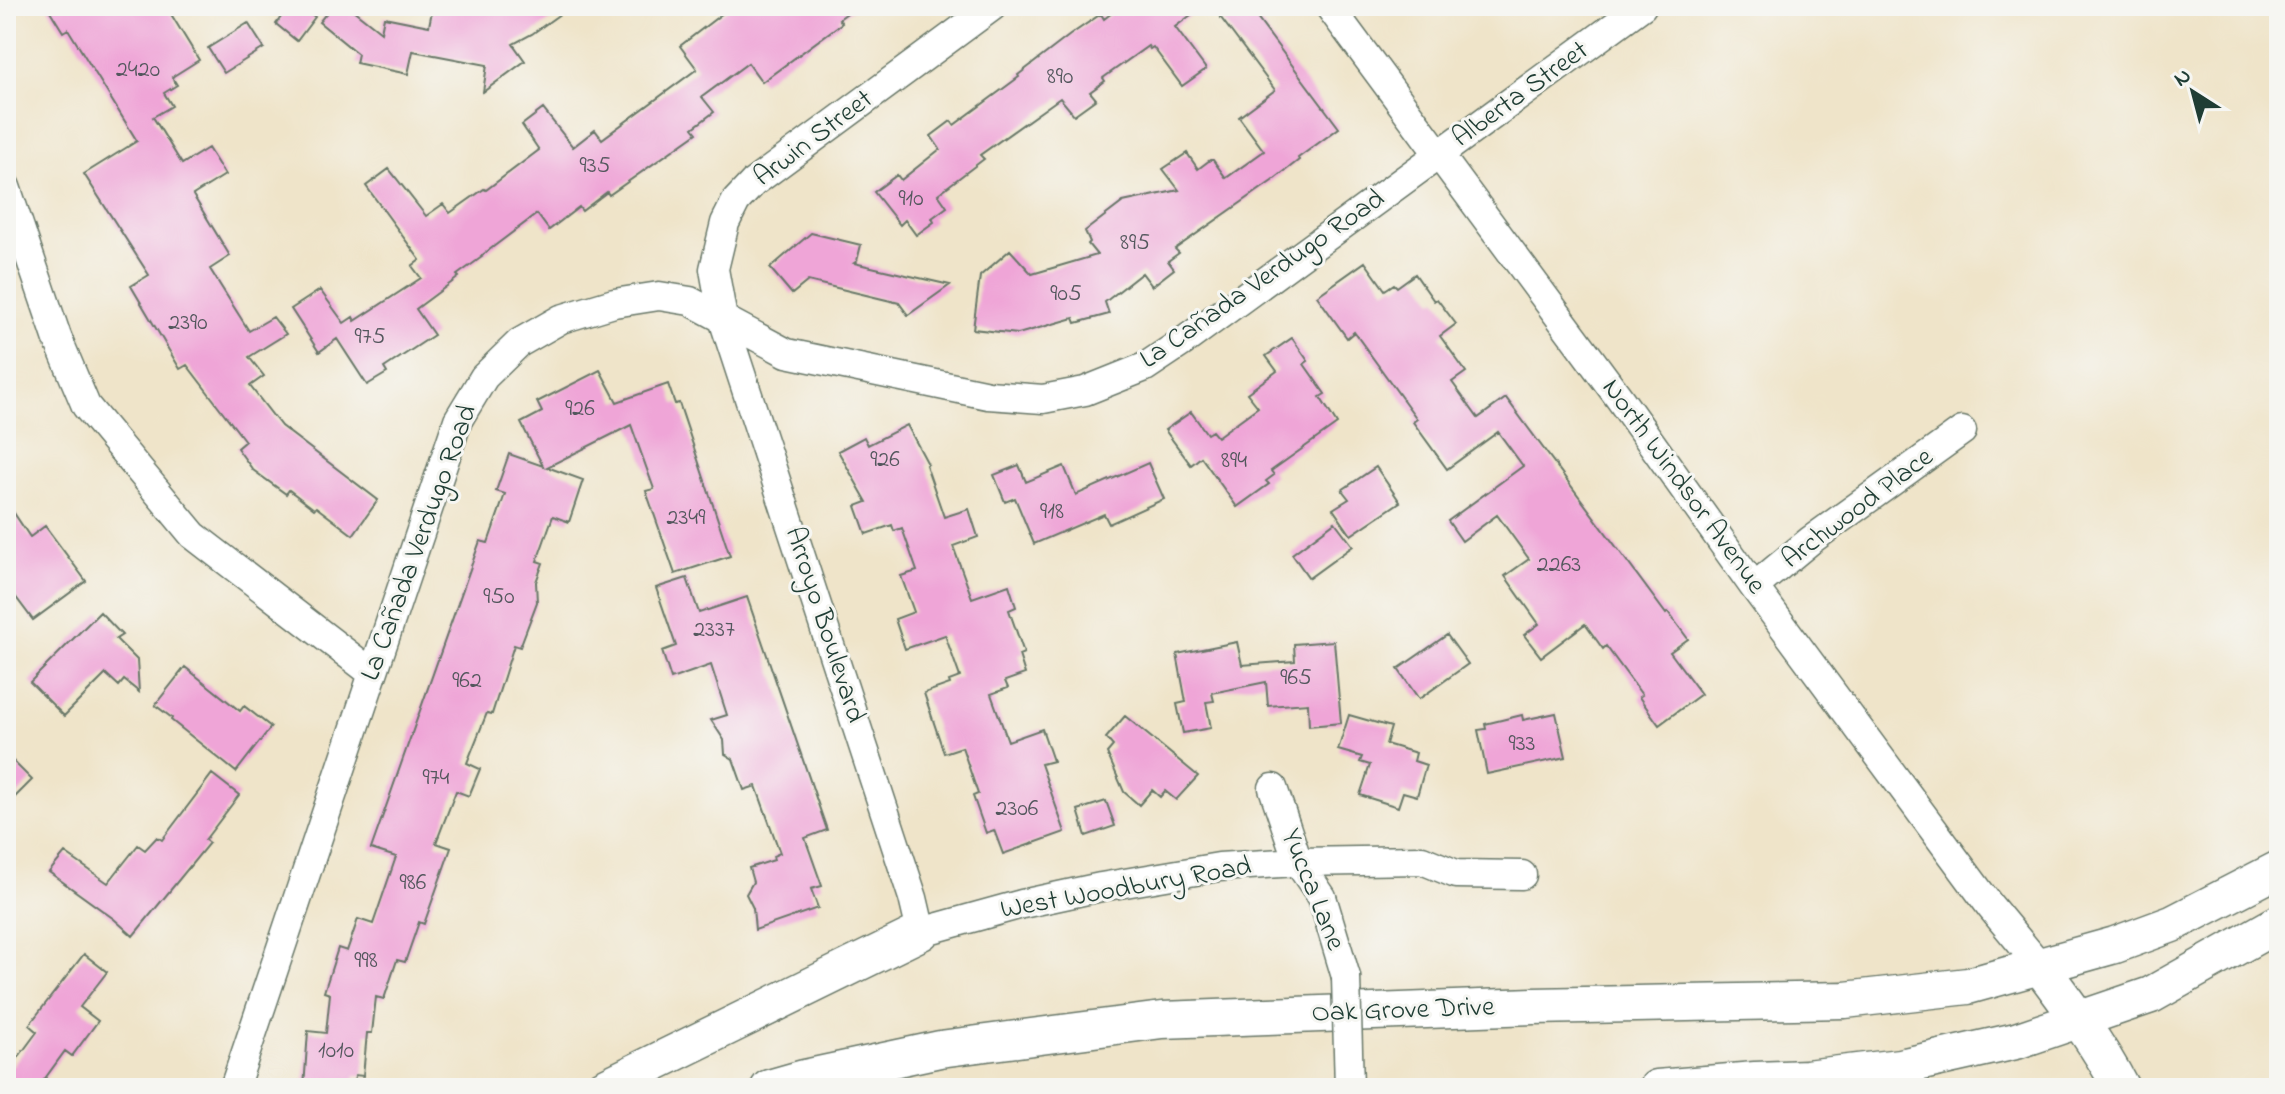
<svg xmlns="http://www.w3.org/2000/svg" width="2285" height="1094" font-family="'Indie Flower',sans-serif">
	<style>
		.building { fill: #efa5d7 }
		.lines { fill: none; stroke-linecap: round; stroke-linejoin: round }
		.minor-casing { stroke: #687768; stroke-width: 31 }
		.major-casing { stroke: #687768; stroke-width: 39 }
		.minor { stroke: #fff; stroke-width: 28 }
		.major { stroke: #fff; stroke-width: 36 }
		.minor-bridge-casing { stroke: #687768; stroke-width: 31; stroke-linecap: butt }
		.minor-bridge { stroke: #fff; stroke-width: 28 }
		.labels { text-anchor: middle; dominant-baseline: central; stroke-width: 6; stroke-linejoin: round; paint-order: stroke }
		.number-label { font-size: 24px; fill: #53575d }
		.street-label { font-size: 28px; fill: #1f3d34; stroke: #f6f6f2 }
	</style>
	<rect width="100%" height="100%" fill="#f6f6f2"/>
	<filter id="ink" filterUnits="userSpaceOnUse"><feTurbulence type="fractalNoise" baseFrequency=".0125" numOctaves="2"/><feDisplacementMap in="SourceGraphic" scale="16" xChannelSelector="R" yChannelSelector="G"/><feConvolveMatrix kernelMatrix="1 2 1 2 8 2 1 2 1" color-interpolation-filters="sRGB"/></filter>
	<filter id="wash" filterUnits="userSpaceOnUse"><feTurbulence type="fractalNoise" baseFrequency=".006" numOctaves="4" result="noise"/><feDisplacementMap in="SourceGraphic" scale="32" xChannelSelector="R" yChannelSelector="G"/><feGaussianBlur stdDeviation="1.8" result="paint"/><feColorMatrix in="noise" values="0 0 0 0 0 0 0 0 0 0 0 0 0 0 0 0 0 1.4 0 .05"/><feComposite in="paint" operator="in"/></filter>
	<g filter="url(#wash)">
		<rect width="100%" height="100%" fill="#efe4c9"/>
		<g id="blocks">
			<path class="building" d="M 47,6 L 166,6 L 199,60 L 172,77 L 177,85 L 164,93 L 172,106 L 153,117 L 182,164 L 208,148 L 225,175 L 193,195 L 230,256 L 210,269 L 249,331 L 273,317 L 286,334 L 249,357 L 264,376 L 250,386 L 281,426 L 378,500 L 353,535 L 316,507 L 314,509 L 289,490 L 286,494 L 253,470 L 237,448 L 245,441 L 187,365 L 180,369 L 131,286 L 149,275 L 84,174 L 137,141 L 68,29 L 63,32 Z
				M 289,6 L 301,6 L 315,17 L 297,41 L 276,24 Z
				M 332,6 L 348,6 L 381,32 L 384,17 L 429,26 L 433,6 L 571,6 L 532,34 L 513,44 L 525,61 L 483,92 L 487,65 L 413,51 L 408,74 L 356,63 L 358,54 L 319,22 Z
				M 732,6 L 857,6 L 839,19 L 842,23 L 762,82 L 748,63 L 702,97 L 714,112 L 693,128 L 697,133 L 609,195 L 607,192 L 582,211 L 579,207 L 549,230 L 537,214 L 481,256 L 482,257 L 457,275 L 459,277 L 416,309 L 434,335 L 384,368 L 387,373 L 367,385 L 337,339 L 319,352 L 291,309 L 320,290 L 344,323 L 353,317 L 355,321 L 421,278 L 412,266 L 420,260 L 366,186 L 389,169 L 426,216 L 443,204 L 450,213 L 484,189 L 486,190 L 539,150 L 522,125 L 543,109 L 573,147 L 595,130 L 602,139 L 697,69 L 680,46 Z
				M 1121,6 L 1203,6 L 1175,27 L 1206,69 L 1182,86 L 1153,47 L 1150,49 L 1148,46 L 1103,78 L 1105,81 L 1090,92 L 1096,99 L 1074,115 L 1060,98 L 980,155 L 984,159 L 938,194 L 947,207 L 932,218 L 934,222 L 916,235 L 905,220 L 900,225 L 874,192 L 897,175 L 901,180 L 940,149 L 931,136 L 951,121 L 954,125 L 1019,77 L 1018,75 L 1070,35 L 1101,14 L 1104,19 Z
				M 1212,6 L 1248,6 L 1339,128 L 1298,158 L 1299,160 L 1272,181 L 1175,249 L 1179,253 L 1168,261 L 1174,269 L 1152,286 L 1142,273 L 1105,302 L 1109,314 L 1076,323 L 1074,318 L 1018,334 L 973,329 L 980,276 L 1010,250 L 1032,274 L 1097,255 L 1088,244 L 1090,242 L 1085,231 L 1123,202 L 1179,190 L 1163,169 L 1187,153 L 1198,169 L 1210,160 L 1213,160 L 1226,178 L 1264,151 L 1239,117 L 1275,90 Z
				M 248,23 L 264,48 L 224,73 L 208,48 Z
				M 811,233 L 861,245 L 857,261 L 854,263 L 950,285 L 908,315 L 899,303 L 808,281 L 792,294 L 770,268 Z
				M 1365,262 L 1385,290 L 1394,284 L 1397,287 L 1415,274 L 1434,301 L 1437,299 L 1456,324 L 1440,336 L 1466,372 L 1452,382 L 1478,418 L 1506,398 L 1666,614 L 1668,612 L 1688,639 L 1670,652 L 1701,694 L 1659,725 L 1639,697 L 1642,695 L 1606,646 L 1603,649 L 1585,624 L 1541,657 L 1524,635 L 1539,624 L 1505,576 L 1529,559 L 1497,515 L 1462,541 L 1448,521 L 1523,466 L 1498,432 L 1447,469 L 1413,422 L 1417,419 L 1354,332 L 1347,338 L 1317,296 Z
				M 1292,338 L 1308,361 L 1304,364 L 1325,394 L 1320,397 L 1337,424 L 1271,471 L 1274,475 L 1266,481 L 1269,484 L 1237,507 L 1201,457 L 1191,465 L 1165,430 L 1191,412 L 1207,434 L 1212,431 L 1217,437 L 1258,407 L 1247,393 L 1277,371 L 1266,356 Z
				M 600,370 L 617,402 L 668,384 L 675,404 L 679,403 L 730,556 L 675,574 L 646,491 L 654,489 L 631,425 L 547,467 L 583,480 L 569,522 L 553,516 L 537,561 L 543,563 L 536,582 L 537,602 L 520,647 L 514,645 L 492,714 L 487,713 L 467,763 L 480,769 L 469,796 L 456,791 L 436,843 L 451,848 L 424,924 L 419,922 L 405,962 L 397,960 L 384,999 L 376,997 L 372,1033 L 367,1033 L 363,1076 L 355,1075 L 354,1088 L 304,1088 L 308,1031 L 326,1033 L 330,994 L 324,992 L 338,948 L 347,951 L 358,919 L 373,924 L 396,857 L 371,849 L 480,541 L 488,543 L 505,494 L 496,491 L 509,454 L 543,466 L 521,423 L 542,412 L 537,402 Z
				M 907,425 L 928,464 L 926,465 L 944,517 L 969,509 L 978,537 L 953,546 L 972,598 L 1009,585 L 1016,607 L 1009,610 L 1024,653 L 1019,655 L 1025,674 L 1005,681 L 1008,688 L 991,694 L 1008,741 L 1042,729 L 1053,761 L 1041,764 L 1065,832 L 1003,854 L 994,830 L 986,833 L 973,796 L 978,794 L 962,747 L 944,753 L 924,693 L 950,684 L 949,681 L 960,677 L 945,635 L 905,649 L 895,619 L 914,612 L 901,576 L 917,571 L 902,528 L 894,531 L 892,525 L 866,534 L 856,506 L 867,502 L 838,451 L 864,437 L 868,445 Z
				M 1148,463 L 1164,499 L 1109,524 L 1104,514 L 1034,544 L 1015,498 L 1005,502 L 994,475 L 1019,465 L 1026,482 L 1064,466 L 1076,495 Z
				M 1376,467 L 1400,502 L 1351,535 L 1333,509 L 1349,499 L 1342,490 Z
				M 6,501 L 30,537 L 45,526 L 86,581 L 33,620 L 6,584 Z
				M 1335,522 L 1353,546 L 1309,578 L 1292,554 Z
				M 687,578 L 699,613 L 747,597 L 827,830 L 805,838 L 822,886 L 811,889 L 818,908 L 755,930 L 753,908 L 746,894 L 753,882 L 749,868 L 774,860 L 773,856 L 780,853 L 756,786 L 744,790 L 733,759 L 725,754 L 724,740 L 711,720 L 727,715 L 711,665 L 671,679 L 662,651 L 676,646 L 656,588 Z
				M 100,612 L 122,635 L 116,639 L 137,660 L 139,692 L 124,680 L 119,686 L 106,674 L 64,716 L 30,682 Z
				M 1447,635 L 1468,664 L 1419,699 L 1398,669 Z
				M 1334,641 L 1341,723 L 1309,726 L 1308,703 L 1268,706 L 1266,682 L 1212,693 L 1214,701 L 1206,702 L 1211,728 L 1183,733 L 1177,704 L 1186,702 L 1177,654 L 1237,642 L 1242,665 L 1295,661 L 1294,644 Z
				M 185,667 L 240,711 L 244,706 L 271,727 L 236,772 L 171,720 L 172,718 L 155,705 Z
				M 1556,713 L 1566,757 L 1487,774 L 1478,730 L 1486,729 L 1485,724 L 1522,715 L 1523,720 Z
				M 1349,715 L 1391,727 L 1386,744 L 1416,753 L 1414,761 L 1426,765 L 1417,796 L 1403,792 L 1398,807 L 1360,795 L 1370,765 L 1360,762 L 1362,757 L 1338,750 Z
				M 1125,716 L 1198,776 L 1176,800 L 1165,791 L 1160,797 L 1152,790 L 1139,805 L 1124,792 L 1107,753 L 1113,746 L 1106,738 Z
				M 6,754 L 32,780 L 6,806 Z
				M 212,774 L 239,795 L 205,840 L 209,843 L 133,936 L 114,919 L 49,872 L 65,853 L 108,883 L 138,845 L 145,850 L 157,837 L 162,840 Z
				M 1106,801 L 1115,826 L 1086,836 L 1078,810 Z
				M 84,954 L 107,972 L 80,1007 L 98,1021 L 72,1056 L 65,1051 L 38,1088 L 6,1088 L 6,1074 L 37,1032 L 29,1025 Z"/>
		</g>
	</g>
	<g filter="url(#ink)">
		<use href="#blocks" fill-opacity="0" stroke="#687768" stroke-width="2"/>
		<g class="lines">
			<defs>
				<path id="minor" d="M 993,6 L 753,183 L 736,201 L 725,223 L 714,269 L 723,319 L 913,898 L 921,932 L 1022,904 L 1101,887 L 1219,867 L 1298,862 L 1422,860 L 1456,874 L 1522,875
					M 1329,6 L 1620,399 L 1754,587 L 1990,906 L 2039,965
					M 6,187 L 57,337 L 86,406 L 193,535 L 372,673
					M 1754,587 L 1811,540 L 1962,431
					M 1273,788 L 1298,862 L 1322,897 L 1346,977
					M 234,1088 L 458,420 L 484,377 L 519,343 L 561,319 L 614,303 L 659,296 L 690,301 L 787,353 L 988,395 L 1043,399 L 1085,391 L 1145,367 L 1184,341 L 1642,6"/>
				<path id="major" d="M 2039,965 C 2069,1005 2098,1044 2121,1088
					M 603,1088 L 921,932
					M 769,1088 L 804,1078 L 940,1049 L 1162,1020 L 1533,1006 L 1845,1000 L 1968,986 L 2115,945 L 2172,924 L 2279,869
					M 1657,1088 L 1755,1080 L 1806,1078 L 1900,1067 L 2016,1041 L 2151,995 L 2279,923"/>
			</defs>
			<use href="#minor" class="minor-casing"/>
			<use href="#major" class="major-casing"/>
			<use href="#minor" class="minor"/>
			<use href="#major" class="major"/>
			<defs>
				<path id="minor-bridge" d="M 1346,977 L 1349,1088"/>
			</defs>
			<use href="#minor-bridge" class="minor-bridge-casing"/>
			<use href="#minor-bridge" class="minor-bridge"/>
		</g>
	</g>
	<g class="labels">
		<g class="number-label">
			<text x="138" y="70">2420</text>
			<text x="1060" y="77">890</text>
			<text x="595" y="166">935</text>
			<text x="911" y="199">910</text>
			<text x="1135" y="243">895</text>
			<text x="1066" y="294">905</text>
			<text x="188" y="323">2390</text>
			<text x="370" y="337">975</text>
			<text x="580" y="409">926</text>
			<text x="885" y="460">926</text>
			<text x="1234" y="461">894</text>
			<text x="1052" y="512">918</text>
			<text x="686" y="518">2349</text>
			<text x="1559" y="565">2263</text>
			<text x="499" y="597">950</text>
			<text x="714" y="630">2337</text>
			<text x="1296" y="678">965</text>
			<text x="467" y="681">962</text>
			<text x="1522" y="744">933</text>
			<text x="436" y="778">974</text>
			<text x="1017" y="809">2306</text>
			<text x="413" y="883">986</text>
			<text x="366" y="961">998</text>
			<text x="336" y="1051">1010</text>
		</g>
		<g class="street-label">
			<text transform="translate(1521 95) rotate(-36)">Alberta Street</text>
			<text transform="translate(814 139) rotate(-37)">Arwin Street</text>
			<text transform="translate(1263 280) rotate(-35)">La Cañada Verdugo Road</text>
			<text transform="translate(1683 487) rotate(54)">North Windsor Avenue</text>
			<text transform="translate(1858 509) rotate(-37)">Archwood Place</text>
			<text transform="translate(420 543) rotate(-70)">La Cañada Verdugo Road</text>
			<text transform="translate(824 625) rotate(72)">Arroyo Boulevard</text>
			<text transform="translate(1126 889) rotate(-10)">West Woodbury Road</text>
			<text transform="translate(1312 890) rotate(68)">Yucca Lane</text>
			<text transform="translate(1403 1011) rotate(-2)">Oak Grove Drive</text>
		</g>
	</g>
	<rect width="2285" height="1094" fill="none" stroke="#f6f6f2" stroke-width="32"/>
	<g transform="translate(2193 92) rotate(324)" stroke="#f6f6f2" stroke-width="6" paint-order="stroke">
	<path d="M0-6L14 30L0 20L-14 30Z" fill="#1f3d34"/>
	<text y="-12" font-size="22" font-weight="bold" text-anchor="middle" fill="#1f3d34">N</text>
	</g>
</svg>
